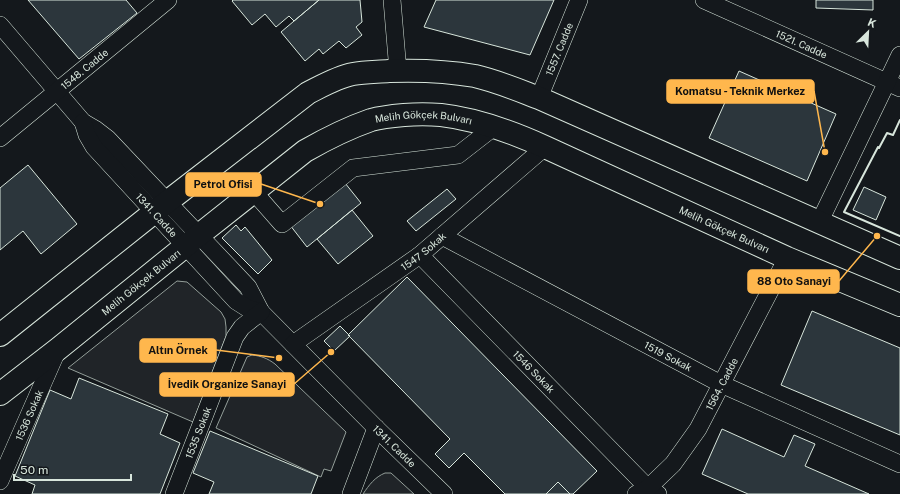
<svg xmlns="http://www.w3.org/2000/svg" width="900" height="494" font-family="'Public Sans',sans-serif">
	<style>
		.green { fill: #202428; stroke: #939e99 }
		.building { fill: #2c363c; stroke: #d8e6dc }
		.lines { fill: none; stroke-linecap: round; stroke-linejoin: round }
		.minor-casing { stroke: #d8e6dc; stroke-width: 18 }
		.major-casing { stroke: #d8e6dc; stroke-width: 24 }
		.minor { stroke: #14181c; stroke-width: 17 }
		.major { stroke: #14181c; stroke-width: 22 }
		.wall { stroke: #d8e6dc; stroke-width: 2 }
		.labels { text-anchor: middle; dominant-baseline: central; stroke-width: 3; stroke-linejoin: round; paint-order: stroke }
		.street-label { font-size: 10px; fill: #d8e6dc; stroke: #14181c }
		.leader { fill: none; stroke: #ffb74d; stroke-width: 1.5 }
		.callout-dot { fill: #ffb74d; stroke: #14181c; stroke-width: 1.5 }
		.callout { fill: #ffb74d; stroke: #ffb74d; stroke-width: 1.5 }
		.callout-label { font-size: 11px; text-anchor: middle; font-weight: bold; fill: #111 }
	</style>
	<rect width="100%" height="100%" fill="#14181c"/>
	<path class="green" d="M 177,281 L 187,282 L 221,312 L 225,319 L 226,327 L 226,336 L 193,422 L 68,368 Z
		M 252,355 C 261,356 267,358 275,364 L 346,432 L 331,471 L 324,469 L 321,477 L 216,428 L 247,357 Z
		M 385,473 L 391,473 L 414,494 L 363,494 C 369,485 375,477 385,473 Z"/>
	<path class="building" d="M 28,0 L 126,0 L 137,13 L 79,59 Z
		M 233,0 L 319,0 L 294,21 L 289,16 L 276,27 L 265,14 L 252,25 L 232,1 Z
		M 319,0 L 360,0 L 362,22 L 356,27 L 362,35 L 346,48 L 339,41 L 323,54 L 319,49 L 305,61 L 281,32 Z
		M 436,0 L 554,0 L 530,55 L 424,27 Z
		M 816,0 L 873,0 L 873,10 L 816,8 Z
		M 739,71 L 836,114 L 807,181 L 709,138 Z
		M 28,165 L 77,224 L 41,254 L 23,231 L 0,250 L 0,188 Z
		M 337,173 L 361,203 L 307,247 L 283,216 Z
		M 864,187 L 886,197 L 876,220 L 853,210 Z
		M 447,189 L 456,199 L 416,231 L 407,221 Z
		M 352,210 L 373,236 L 338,264 L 317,239 Z
		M 236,225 L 241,231 L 245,227 L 272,260 L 258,274 L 222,238 Z
		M 407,277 L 597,471 L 573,494 L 570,494 L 558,482 L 546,494 L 505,494 L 464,453 L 449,468 L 435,454 L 450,439 L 348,335 Z
		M 812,311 L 900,348 L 900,435 L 781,385 Z
		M 340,326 L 350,336 L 334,351 L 324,341 Z
		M 79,378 L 168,414 L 160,434 L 180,443 L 160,494 L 32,494 L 35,485 L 15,476 L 50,390 L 71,399 Z
		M 722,429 L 784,457 L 794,435 L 815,444 L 805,466 L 869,494 L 748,494 L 702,474 Z
		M 210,431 L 318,476 L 311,494 L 209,494 L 214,482 L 193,473 Z
		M 558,482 L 570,494 L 546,494 Z"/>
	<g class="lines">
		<defs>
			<g id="minor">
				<path d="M 392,0 L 398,71"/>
				<path id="s1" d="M 704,0 L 900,88"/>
				<path id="s2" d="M 0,25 L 83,122 L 95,129 L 108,139 L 248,287 L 261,312 L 376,428 L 444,494"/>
				<path id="s3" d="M 539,98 L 579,0"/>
				<path id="s4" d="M 83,122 L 87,135 L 94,147 L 236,301 L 247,308 L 261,312"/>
				<path id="s5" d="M 0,138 L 168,0"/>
				<path d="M 254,192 L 282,224 L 353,168 L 458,155 L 494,127"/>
				<path d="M 819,223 L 900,55"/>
				<path id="s6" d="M 442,236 L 721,384 L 900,464"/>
				<path id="s7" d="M 420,255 L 648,488 L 658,494"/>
				<path id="s8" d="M 293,344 L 420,255 L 545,147"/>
				<path id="s9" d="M 0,481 L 58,349"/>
				<path id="s10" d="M 174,494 L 235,337 L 242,327 L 261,312"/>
				<path d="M 351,494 L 376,428"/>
				<path id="s11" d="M 636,494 L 648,488 L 673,464 L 698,429 L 787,258"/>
			</g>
			<g id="major">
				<path d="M 0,335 L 167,202 L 308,93 C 322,86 337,77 353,74 C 364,72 377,72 389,71 C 418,70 447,71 475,76 C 497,81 518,90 539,98 L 900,258"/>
				<path id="s12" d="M 0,394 L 58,349 L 199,235 L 305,151 C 326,139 348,128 371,120 C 382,117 393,116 404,115 C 416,114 429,114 441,115 C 477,119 512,132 545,147 L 787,258 L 900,305"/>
			</g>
		</defs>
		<use href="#minor" class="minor-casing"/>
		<use href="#major" class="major-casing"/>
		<use href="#minor" class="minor"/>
		<use href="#major" class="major"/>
		<path class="wall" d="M 900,120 L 893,135 L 887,133 L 879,148 L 878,147 L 844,212 L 900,236"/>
	</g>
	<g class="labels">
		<g class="street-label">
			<text stroke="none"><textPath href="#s1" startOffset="107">1521. Cadde</textPath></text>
			<text stroke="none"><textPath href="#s3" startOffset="53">1557. Cadde</textPath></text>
			<text stroke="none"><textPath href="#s5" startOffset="109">1548. Cadde</textPath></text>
			<text stroke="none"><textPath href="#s12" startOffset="516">Melih Gökçek Bulvarı</textPath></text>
			<text stroke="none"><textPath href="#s4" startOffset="120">1341. Cadde</textPath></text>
			<text stroke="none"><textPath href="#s12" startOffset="840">Melih Gökçek Bulvarı</textPath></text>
			<text stroke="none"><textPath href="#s8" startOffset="160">1547 Sokak</textPath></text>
			<text stroke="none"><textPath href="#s12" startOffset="180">Melih Gökçek Bulvarı</textPath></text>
			<text stroke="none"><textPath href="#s6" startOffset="256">1519 Sokak</textPath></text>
			<text stroke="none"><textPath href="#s7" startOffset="163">1546 Sokak</textPath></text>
			<text stroke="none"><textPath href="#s11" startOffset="142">1564. Cadde</textPath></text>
			<text stroke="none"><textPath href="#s9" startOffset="72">1536 Sokak</textPath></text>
			<text stroke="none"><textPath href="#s10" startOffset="66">1535 Sokak</textPath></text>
			<text stroke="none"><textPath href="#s2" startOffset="579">1341. Cadde</textPath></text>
		</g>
	</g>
	<path class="leader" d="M825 152L814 91M320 204L261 184M877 236L839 281M279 358L216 350M331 352L294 384"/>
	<g class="callout-dot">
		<circle cx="825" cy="152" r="4"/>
		<circle cx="320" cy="204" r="4"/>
		<circle cx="877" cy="236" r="4"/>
		<circle cx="279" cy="358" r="4"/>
		<circle cx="331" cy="352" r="4"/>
	</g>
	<g class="callout">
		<rect x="667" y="80" width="147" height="23" rx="4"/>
		<rect x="186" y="173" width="75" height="23" rx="4"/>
		<rect x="748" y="270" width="91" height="23" rx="4"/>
		<rect x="140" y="339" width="76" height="23" rx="4"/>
		<rect x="160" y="373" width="134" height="23" rx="4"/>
	</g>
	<g class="callout-label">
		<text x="740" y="95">Komatsu - Teknik Merkez</text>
		<text x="223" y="188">Petrol Ofisi</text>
		<text x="794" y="285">88 Oto Sanayi</text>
		<text x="178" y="354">Altın Örnek</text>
		<text x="227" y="388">İvedik Organize Sanayi</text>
	</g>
	<g transform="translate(868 32) rotate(24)" stroke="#14181c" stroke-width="3" paint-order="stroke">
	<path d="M0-3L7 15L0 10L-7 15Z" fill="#d8e6dc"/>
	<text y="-6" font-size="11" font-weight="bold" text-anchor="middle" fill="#d8e6dc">K</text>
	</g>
	<path d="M14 474v6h117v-6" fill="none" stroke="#d8e6dc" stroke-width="2"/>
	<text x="20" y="474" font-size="12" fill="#d8e6dc" stroke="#14181c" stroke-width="3" paint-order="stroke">50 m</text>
</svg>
